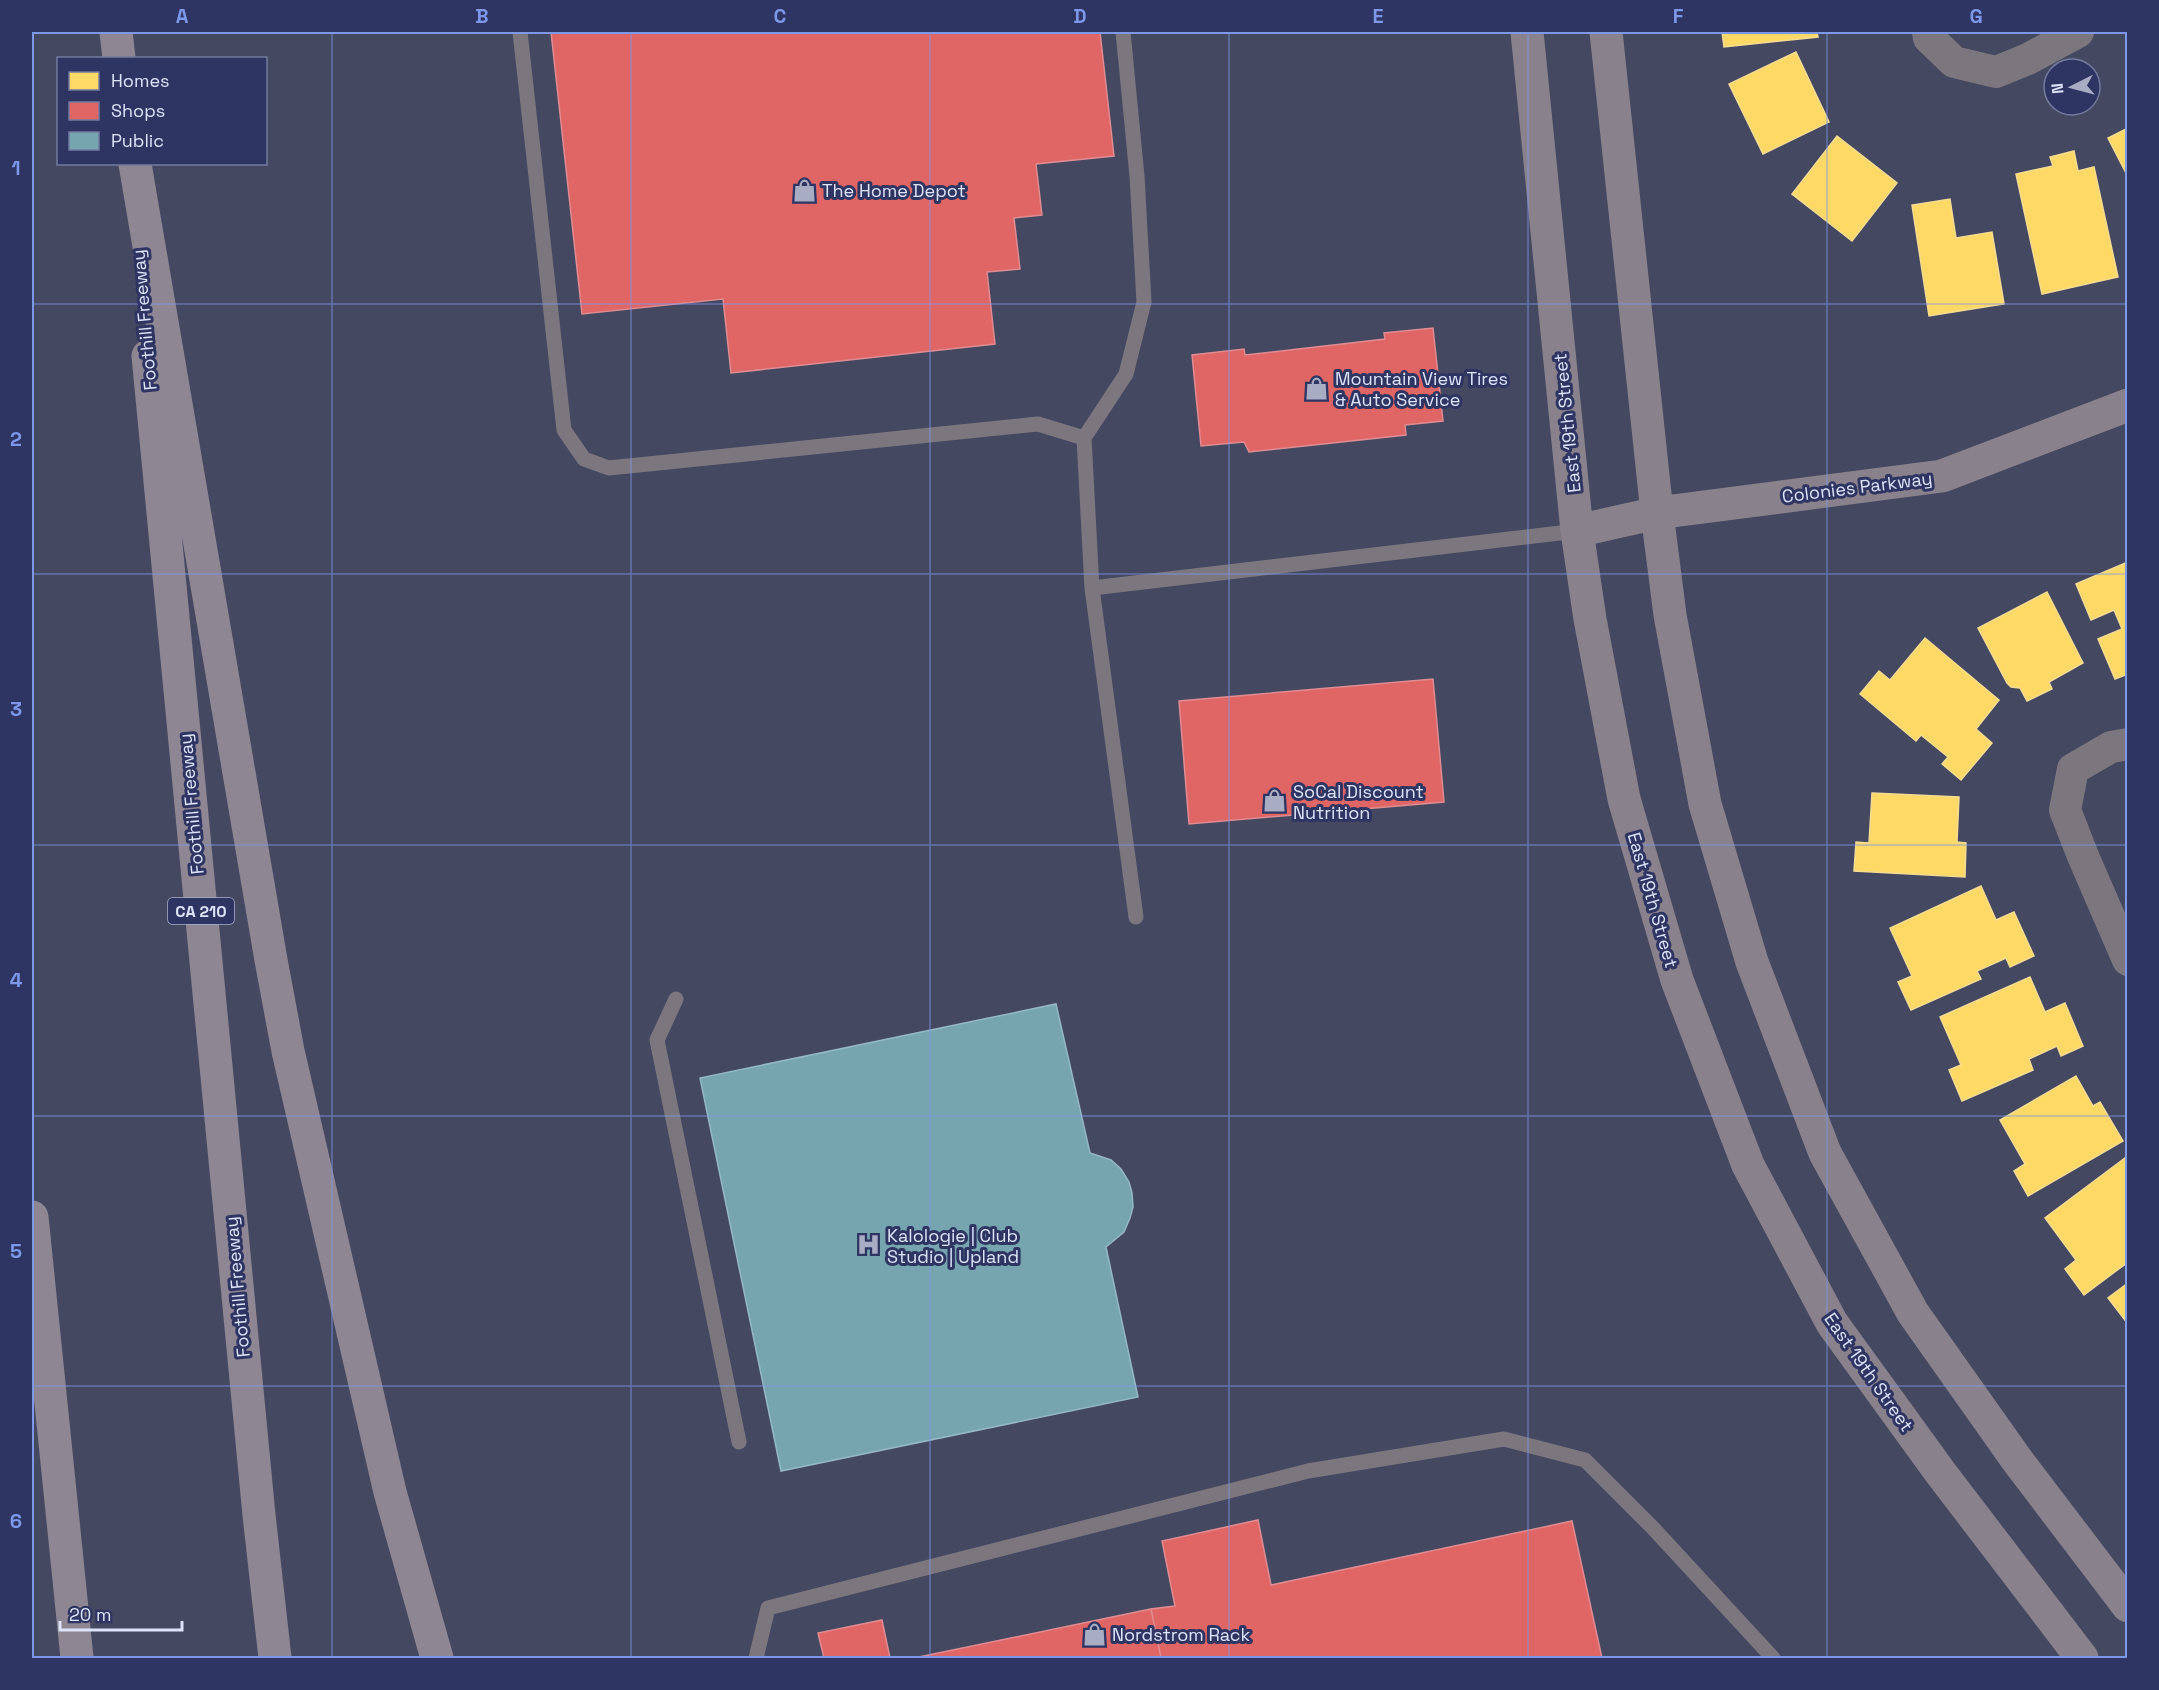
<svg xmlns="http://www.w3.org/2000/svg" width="2159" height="1690" font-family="'Space Grotesk',sans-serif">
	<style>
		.homes { fill: #ffd966; stroke: #f5dc92; stroke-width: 1.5 }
		.shops { fill: #e06666; stroke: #df8c92; stroke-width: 1.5 }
		.public { fill: #76a5af; stroke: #95b8c6; stroke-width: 1.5 }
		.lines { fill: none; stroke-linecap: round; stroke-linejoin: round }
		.lane { stroke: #7c777f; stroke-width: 15 }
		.street { stroke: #7c777f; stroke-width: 32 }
		.secondary { stroke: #89818b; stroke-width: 33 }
		.highway { stroke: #8e8693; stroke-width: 33 }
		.grid { fill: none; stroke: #7d98e9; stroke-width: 1.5; stroke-opacity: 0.55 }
		.labels { text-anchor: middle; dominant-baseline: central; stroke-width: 6; stroke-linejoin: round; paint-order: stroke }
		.shield { fill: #2e3562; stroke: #a8afcc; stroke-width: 1.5 }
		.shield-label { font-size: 16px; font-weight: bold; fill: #dde3fa }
		.poi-label { font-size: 18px; fill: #dde3fa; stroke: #2e3562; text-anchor: start }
		.street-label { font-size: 18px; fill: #dde3fa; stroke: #2e3562 }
		.neatline { fill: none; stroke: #7d98e9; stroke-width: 2 }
		.grid-label { font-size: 20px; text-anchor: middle; font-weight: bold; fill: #7d98e9 }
	</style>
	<rect width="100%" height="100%" fill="#454861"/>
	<path class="homes" d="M 1722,32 L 1817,32 L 1818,37 L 1724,47 Z
		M 1796,52 L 1829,122 L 1763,154 L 1729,84 Z
		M 2128,128 L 2128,177 L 2108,138 Z
		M 1837,136 L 1897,183 L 1852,241 L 1792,194 Z
		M 2074,151 L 2078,171 L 2094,167 L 2118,277 L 2042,294 L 2016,174 L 2053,166 L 2050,157 Z
		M 1950,199 L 1956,238 L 1992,232 L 2004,304 L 1929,316 L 1912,205 Z
		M 2128,562 L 2128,674 L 2115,679 L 2098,639 L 2122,629 L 2114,610 L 2091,620 L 2076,584 Z
		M 2047,592 L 2083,663 L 2049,682 L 2052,689 L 2027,701 L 2020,688 L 2011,687 L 2007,683 L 1978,628 Z
		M 1925,638 L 1999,700 L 1976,729 L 1992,743 L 1961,780 L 1942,764 L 1948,757 L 1921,735 L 1916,741 L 1860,694 L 1879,671 L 1890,680 Z
		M 1872,793 L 1959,797 L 1957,842 L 1966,843 L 1965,877 L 1854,871 L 1856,842 L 1869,843 Z
		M 1981,886 L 1996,920 L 2014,912 L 2034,956 L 2010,967 L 2006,958 L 1977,971 L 1981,979 L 1911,1010 L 1898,982 L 1912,976 L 1890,928 Z
		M 2030,977 L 2045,1012 L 2065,1003 L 2083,1046 L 2061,1056 L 2057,1046 L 2029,1059 L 2033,1070 L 1962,1101 L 1949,1070 L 1961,1065 L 1940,1017 Z
		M 2076,1076 L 2093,1106 L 2100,1102 L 2123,1141 L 2028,1196 L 2014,1171 L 2025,1164 L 2000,1120 Z
		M 2125,1158 L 2128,1161 L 2128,1262 L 2084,1295 L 2065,1269 L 2076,1260 L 2045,1218 Z
		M 2128,1283 L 2128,1324 L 2108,1298 Z"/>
	<path class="shops" d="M 551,32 L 1100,32 L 1114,156 L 1036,164 L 1042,215 L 1014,218 L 1020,269 L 987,272 L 995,344 L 731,373 L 723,299 L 582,314 Z
		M 1433,328 L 1443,421 L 1405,425 L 1406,435 L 1249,452 L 1244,442 L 1201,446 L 1192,355 L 1244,349 L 1245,355 L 1385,339 L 1384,333 Z
		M 1433,679 L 1444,802 L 1189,824 L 1179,701 Z
		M 1258,1520 L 1271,1585 L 1572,1521 L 1602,1658 L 1161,1658 L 1151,1609 L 1175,1606 L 1162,1541 Z
		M 1151,1609 L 1161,1658 L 914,1658 Z
		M 882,1620 L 890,1658 L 824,1658 L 818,1633 Z"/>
	<path class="public" d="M 1056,1004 L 1090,1153 L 1111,1160 L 1121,1169 L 1129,1182 L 1132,1193 L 1133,1207 L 1130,1218 L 1124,1232 L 1106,1247 L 1138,1397 L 781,1471 L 700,1078 Z"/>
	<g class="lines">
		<path class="lane" d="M 520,32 L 564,430 L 584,459 L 609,468 L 1038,424 L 1084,438
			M 1123,32 L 1137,176 L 1144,302 L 1126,374 L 1084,438 L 1092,588 L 1136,917
			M 1092,588 L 1577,531
			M 676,999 L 657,1040 L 739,1442
			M 756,1658 L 768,1608 L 1308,1471 L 1504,1439 L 1585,1460 L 1652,1527 L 1773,1658"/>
		<path class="street" d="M 1928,32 L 1929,38 L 1954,62 L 1996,72 L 2028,59 L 2078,32
			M 2128,744 L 2111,747 L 2073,769 L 2065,810 L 2083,856 L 2128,960"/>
		<path class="secondary" d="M 1527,32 L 1577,531 L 1590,619 L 1624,799 L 1677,980 L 1748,1165 L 1832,1323 L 1940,1472 L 2082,1658
			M 1606,32 L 1657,513 L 1670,615 L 1705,804 L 1752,962 L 1825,1153 L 1913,1313 L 2017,1460 L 2128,1606
			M 1577,531 L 1657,513 L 1942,476 L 2128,405"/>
		<path class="highway" d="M 116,32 L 119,58
			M 135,164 L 271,960 L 288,1051 L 390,1492 L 437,1658
			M 148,356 L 259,1515 L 275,1658
			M 32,1217 L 77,1658"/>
	</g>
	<path class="grid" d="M 332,32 L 332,1658M 631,32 L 631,1658M 930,32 L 930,1658M 1229,32 L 1229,1658M 1528,32 L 1528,1658M 1827,32 L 1827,1658M 32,304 L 2128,304M 32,574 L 2128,574M 32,845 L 2128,845M 32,1116 L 2128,1116M 32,1386 L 2128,1386"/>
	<defs>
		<symbol id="shop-bare" viewBox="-9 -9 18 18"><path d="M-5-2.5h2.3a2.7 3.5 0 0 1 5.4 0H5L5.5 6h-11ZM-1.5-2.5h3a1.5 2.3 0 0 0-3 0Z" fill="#a8adc4" stroke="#2e3562" stroke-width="2.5" paint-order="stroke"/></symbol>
		<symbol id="hospital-bare" viewBox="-9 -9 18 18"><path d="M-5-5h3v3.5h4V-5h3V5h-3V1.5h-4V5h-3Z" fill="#a8adc4" stroke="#2e3562" stroke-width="2.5" paint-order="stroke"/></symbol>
	</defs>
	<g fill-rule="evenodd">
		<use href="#shop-bare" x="788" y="174" width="33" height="33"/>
		<use href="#shop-bare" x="1300" y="372" width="33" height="33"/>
		<use href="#shop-bare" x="1258" y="784" width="33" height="33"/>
		<use href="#hospital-bare" x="852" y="1228" width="33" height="33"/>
		<use href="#shop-bare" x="1078" y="1618" width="33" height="33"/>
	</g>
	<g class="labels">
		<rect class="shield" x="168" y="898" width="66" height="26" rx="4.5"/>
		<g class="shield-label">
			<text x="201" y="911">CA 210</text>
		</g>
		<g class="poi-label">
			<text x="822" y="190">The Home Depot</text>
			<text x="1335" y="378">Mountain View Tires<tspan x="1335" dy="21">&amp; Auto Service</tspan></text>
			<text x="1293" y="791">SoCal Discount<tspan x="1293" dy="21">Nutrition</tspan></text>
			<text x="887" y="1235">Kalologie | Club<tspan x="887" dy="21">Studio | Upland</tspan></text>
			<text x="1112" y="1634">Nordstrom Rack</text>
		</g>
		<g class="street-label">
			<text transform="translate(144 320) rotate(-95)">Foothill Freeway</text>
			<text transform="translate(1567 423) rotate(-96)">East 19th Street</text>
			<text transform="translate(1857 487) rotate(-7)">Colonies Parkway</text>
			<text transform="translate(191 804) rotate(-95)">Foothill Freeway</text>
			<text transform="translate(1653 900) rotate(74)">East 19th Street</text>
			<text transform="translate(237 1287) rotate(-95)">Foothill Freeway</text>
			<text transform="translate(1869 1372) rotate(55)">East 19th Street</text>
		</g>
	</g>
	<rect width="2159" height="1690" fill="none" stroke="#2e3562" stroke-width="66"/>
	<rect x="57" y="57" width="210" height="108" fill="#2e3562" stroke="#747b9f" stroke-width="1.5"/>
	<rect x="69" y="72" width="30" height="18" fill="#ffd966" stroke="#747b9f" stroke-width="1.5"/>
	<text x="111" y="87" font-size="18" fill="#dde3fa">Homes</text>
	<rect x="69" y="102" width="30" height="18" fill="#e06666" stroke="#747b9f" stroke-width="1.5"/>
	<text x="111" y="117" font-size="18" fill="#dde3fa">Shops</text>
	<rect x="69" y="132" width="30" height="18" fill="#76a5af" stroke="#747b9f" stroke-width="1.5"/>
	<text x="111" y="147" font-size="18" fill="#dde3fa">Public</text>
	<g transform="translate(2072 87) rotate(264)"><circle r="28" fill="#2e3562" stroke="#747b9f" stroke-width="1.5"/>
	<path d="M0-4.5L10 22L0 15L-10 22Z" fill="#a8adc4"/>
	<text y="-9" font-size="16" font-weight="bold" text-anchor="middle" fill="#dde3fa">N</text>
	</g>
	<path d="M60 1621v9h122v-9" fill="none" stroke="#dde3fa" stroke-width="3"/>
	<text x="69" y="1621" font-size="18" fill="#dde3fa" stroke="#2e3562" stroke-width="4.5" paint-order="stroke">20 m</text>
	<rect x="33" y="33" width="2093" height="1624" class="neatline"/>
	<g class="grid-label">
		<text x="182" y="23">A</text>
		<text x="482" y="23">B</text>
		<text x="780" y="23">C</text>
		<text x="1080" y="23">D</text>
		<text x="1378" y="23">E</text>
		<text x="1678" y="23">F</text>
		<text x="1976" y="23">G</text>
		<text x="16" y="175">1</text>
		<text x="16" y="446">2</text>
		<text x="16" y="716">3</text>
		<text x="16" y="987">4</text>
		<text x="16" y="1258">5</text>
		<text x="16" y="1528">6</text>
	</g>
</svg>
